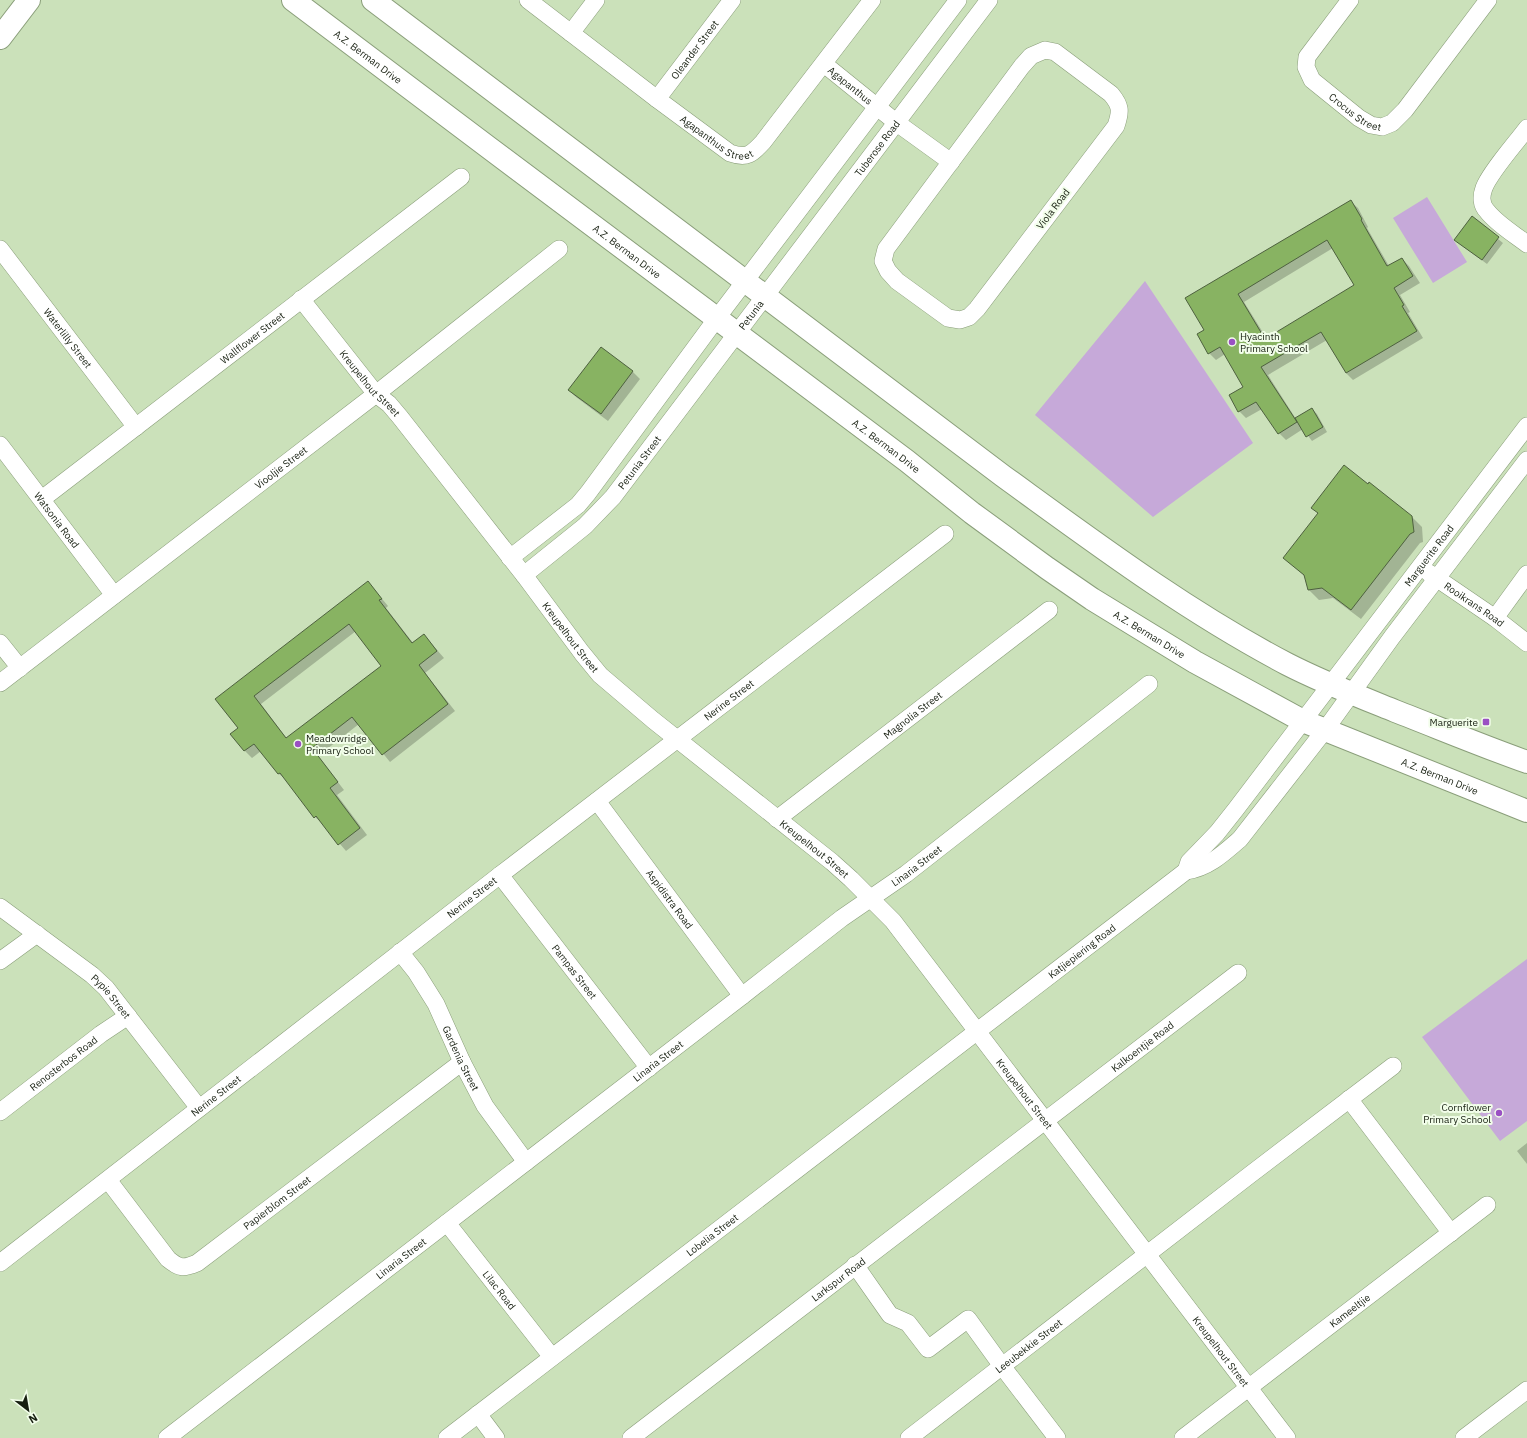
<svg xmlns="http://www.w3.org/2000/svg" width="1527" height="1438" font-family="'IBM Plex Sans',sans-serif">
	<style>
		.green { fill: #c6a9d9 }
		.shadow { fill: #0003; fill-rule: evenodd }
		.building { fill: #88b362; stroke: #4e613f; fill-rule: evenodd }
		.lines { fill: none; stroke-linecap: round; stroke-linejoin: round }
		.minor-casing { stroke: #8a9e7a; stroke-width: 18 }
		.major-casing { stroke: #8a9e7a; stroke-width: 24 }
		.minor { stroke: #fff; stroke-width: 17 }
		.major { stroke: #fff; stroke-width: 22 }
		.poi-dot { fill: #9a50c3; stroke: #f2feea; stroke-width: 1.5 }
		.labels { text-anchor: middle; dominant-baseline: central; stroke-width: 4; stroke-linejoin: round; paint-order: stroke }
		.street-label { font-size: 10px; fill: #171f11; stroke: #f2feea }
		.poi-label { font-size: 10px; fill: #171f11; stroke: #f2feea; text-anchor: start }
	</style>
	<rect width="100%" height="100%" fill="#cbe1ba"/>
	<path class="green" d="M 1427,197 L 1467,262 L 1433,283 L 1393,218 Z
		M 1145,281 L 1253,443 L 1153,517 L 1035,415 Z
		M 1527,959 L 1527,1121 L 1500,1141 L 1422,1037 Z"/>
	<path class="shadow" d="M 1350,201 L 1358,208 L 1368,227 L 1367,228 L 1389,266 L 1402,259 L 1409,266 L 1420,283 L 1400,295 L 1410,312 L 1408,313 L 1423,338 L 1353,380 L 1346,373 L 1327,340 L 1268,375 L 1296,419 L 1312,409 L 1317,414 L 1327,432 L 1312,441 L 1303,429 L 1286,440 L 1279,433 L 1262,409 L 1246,418 L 1239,411 L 1245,387 L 1225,354 L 1216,360 L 1209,353 L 1205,331 L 1186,298 ZM 1333,248 L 1356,285 L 1267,339 L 1244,302 Z
		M 1472,218 L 1503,243 L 1487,264 L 1460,244 Z
		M 601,348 L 633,372 L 640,379 L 608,421 L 576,397 L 569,390 Z
		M 1312,507 L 1412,517 L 1422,527 L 1423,542 L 1420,543 L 1361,619 L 1333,598 L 1319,600 L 1309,590 L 1306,577 L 1284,558 L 1319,514 Z
		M 368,582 L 388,606 L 386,608 L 413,643 L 424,635 L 444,658 L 425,673 L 455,711 L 390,762 L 359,724 L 318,756 L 344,790 L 337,795 L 367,835 L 346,851 L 323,824 L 315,817 L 287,780 L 279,774 L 261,751 L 252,758 L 245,751 L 232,734 L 239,729 L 216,700 ZM 356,631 L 382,666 L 287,739 L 261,704 Z
		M 1527,1143 L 1527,1164 L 1517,1151 Z"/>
	<path class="building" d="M 1351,200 L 1362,219 L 1361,220 L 1387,266 L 1402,258 L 1413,276 L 1394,288 L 1404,305 L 1402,306 L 1417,331 L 1346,373 L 1321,332 L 1261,367 L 1297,422 L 1278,434 L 1256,402 L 1238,412 L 1229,395 L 1243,387 L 1220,347 L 1208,354 L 1197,334 L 1204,330 L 1185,298 ZM 1327,240 L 1354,285 L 1265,339 L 1238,294 Z
		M 1472,216 L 1499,237 L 1482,260 L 1454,240 Z
		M 601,347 L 633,371 L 601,414 L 568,390 Z
		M 1312,408 L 1323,427 L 1306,437 L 1295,418 Z
		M 1344,465 L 1368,484 L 1369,482 L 1412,516 L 1414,532 L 1410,534 L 1351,610 L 1322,588 L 1308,590 L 1304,575 L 1283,558 L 1318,513 L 1311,508 Z
		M 368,581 L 382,599 L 379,600 L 412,643 L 424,634 L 437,651 L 419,665 L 448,704 L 382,755 L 352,717 L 312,748 L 338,782 L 330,788 L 360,828 L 338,845 L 316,816 L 314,818 L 280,773 L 278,774 L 254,744 L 244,751 L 230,734 L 238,728 L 215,699 ZM 349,624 L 381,666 L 286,738 L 254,696 Z"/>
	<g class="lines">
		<defs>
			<g id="minor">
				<path id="s1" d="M 528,0 L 657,99 L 730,153 C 747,159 752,154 763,142 L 872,0"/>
				<path id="s2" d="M 1350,0 L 1307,57 L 1306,67 L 1312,80 L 1359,118 L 1371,125 L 1382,127 L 1392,123 L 1405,110 L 1488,0"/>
				<path d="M 571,33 L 596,0"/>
				<path d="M 1045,50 L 1055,52 L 1111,94 C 1121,106 1121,111 1116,126 L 977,309 L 969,317 L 960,320 L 948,318 L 897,281 L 888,271 L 883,261 L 886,249 L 1022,66 L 1031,56 Z"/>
				<path id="s3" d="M 824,64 L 897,123 L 951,162"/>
				<path id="s4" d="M 657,99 L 732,0"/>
				<path d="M 1527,128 C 1516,143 1490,172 1484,188 C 1481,196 1481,205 1487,211 C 1497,224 1514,234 1527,244"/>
				<path id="s5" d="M 0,249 L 136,427"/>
				<path id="s6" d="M 301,299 L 376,394 L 389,404 L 400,417 L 524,575 L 582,653 L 600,675 L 653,720 L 832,862 L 851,879 L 893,921 L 1287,1438"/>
				<path id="s7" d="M 0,445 L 114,595"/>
				<path id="s8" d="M 42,499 L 461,177"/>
				<path d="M 510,558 L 578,505 L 588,493 L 717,318 L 958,0"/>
				<path id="s9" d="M 1429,573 L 1495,618 L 1527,643"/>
				<path id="s10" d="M 524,575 L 585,526 L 613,497 L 989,0"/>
				<path d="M 1495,618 L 1527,574"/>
				<path d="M 0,643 L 20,668"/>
				<path id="s11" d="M 0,683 L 376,394 L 559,249"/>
				<path id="s12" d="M 597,801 L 742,996"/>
				<path id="s13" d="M 777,819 L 1049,610"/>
				<path id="s14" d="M 1186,871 L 1189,862 L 1217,833 L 1236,809 L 1527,426"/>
				<path id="s15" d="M 500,875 L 649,1068"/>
				<path id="s16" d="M 0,907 L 92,975 L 106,988 L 199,1108"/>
				<path id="s17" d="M 400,952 L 416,972 L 436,1004 L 462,1062 L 485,1106 L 526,1162"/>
				<path d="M 0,961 L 37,934"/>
				<path d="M 1349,1099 L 1451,1233"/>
				<path id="s18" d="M 0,1112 L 101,1034 L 128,1016"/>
				<path id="s19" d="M 108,1180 L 168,1259 C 179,1268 183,1269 197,1263 L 462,1062"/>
				<path id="s20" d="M 447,1223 L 552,1357"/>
				<path id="s21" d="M 0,1263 L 500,875 L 945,534"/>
				<path d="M 855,1265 L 890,1315 L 908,1323 L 928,1349 L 968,1319 L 1002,1366 L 1057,1438"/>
				<path d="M 478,1414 L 496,1438"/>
				<path id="s22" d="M 167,1438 L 742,996 L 842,918 L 906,874 L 1149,684"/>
				<path id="s23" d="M 447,1438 L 1186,871 C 1208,868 1224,853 1240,839 L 1325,730 L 1392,637 L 1527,460"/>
				<path id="s24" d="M 631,1438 L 1238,973"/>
				<path id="s25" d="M 909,1438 L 1251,1174 L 1393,1066"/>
				<path id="s26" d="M 1183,1438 L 1487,1205"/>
				<path d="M 1464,1438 L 1527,1390"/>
			</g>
			<g id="major">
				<path id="s27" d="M 293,0 L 488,147 L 907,461 L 972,513 L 1047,568 L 1092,599 L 1195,662 L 1303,721 L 1527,811"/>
				<path d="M 373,0 L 1003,476 C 1094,542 1186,611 1287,664 C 1322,682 1358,696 1395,711 C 1439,728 1482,746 1527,762"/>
				<path d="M 0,38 L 29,0"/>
			</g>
		</defs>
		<use href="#minor" class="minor-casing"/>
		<use href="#major" class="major-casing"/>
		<use href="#minor" class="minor"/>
		<use href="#major" class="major"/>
	</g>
	<g class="poi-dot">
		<circle cx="1232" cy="342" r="4"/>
		<rect x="1482" y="718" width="8" height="8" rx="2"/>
		<circle cx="298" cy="744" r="4"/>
		<circle cx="1499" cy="1113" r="4"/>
	</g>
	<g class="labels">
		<g class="street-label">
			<text stroke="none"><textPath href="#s4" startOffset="62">Oleander Street</textPath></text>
			<text stroke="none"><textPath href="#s27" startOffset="94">A.Z. Berman Drive</textPath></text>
			<text stroke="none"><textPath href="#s3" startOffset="34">Agapanthus</textPath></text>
			<text stroke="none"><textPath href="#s2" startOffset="150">Crocus Street</textPath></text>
			<text stroke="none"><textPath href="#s1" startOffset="235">Agapanthus Street</textPath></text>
			<text stroke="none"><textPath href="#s10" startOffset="556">Tuberose Road</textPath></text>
			<text transform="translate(1053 209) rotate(-53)">Viola Road</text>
			<text stroke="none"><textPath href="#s27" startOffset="418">A.Z. Berman Drive</textPath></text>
			<text stroke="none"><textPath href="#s10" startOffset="347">Petunia</textPath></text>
			<text stroke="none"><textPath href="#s5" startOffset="112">Waterlilly Street</textPath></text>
			<text stroke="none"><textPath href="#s8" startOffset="265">Wallflower Street</textPath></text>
			<text stroke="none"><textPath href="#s6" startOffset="109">Kreupelhout Street</textPath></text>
			<text stroke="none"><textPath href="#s27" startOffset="742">A.Z. Berman Drive</textPath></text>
			<text stroke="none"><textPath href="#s10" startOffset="162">Petunia Street</textPath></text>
			<text stroke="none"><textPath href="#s11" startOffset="354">Viooljie Street</textPath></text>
			<text stroke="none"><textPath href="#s7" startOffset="94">Watsonia Road</textPath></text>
			<text stroke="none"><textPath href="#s14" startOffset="399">Marguerite Road</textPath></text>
			<text stroke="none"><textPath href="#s9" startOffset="55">Rooikrans Road</textPath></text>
			<text stroke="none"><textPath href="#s27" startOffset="1066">A.Z. Berman Drive</textPath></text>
			<text stroke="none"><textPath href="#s6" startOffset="433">Kreupelhout Street</textPath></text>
			<text stroke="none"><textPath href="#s21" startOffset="921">Nerine Street</textPath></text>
			<text stroke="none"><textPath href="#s13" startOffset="171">Magnolia Street</textPath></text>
			<text stroke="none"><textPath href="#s27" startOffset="1390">A.Z. Berman Drive</textPath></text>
			<text stroke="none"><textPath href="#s6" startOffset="757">Kreupelhout Street</textPath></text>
			<text stroke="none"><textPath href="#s22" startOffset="943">Linaria Street</textPath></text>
			<text stroke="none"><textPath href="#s21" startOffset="597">Nerine Street</textPath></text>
			<text stroke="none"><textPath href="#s12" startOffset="122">Aspidistra Road</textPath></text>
			<text stroke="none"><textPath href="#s23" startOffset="800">Katjiepiering Road</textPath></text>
			<text stroke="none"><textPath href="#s15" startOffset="122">Pampas Street</textPath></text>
			<text stroke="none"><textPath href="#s16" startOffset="143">Pypie Street</textPath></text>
			<text stroke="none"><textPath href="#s24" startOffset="644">Kalkoentjie Road</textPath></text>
			<text stroke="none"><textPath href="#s17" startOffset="123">Gardenia Street</textPath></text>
			<text stroke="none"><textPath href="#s22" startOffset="619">Linaria Street</textPath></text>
			<text stroke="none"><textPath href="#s18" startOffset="80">Renosterbos Road</textPath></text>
			<text stroke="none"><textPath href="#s6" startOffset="1081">Kreupelhout Street</textPath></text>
			<text stroke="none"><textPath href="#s21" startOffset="273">Nerine Street</textPath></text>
			<text stroke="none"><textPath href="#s19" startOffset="231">Papierblom Street</textPath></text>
			<text stroke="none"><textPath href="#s23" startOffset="334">Lobelia Street</textPath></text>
			<text stroke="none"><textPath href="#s22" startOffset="295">Linaria Street</textPath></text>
			<text stroke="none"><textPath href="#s24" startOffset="261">Larkspur Road</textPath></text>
			<text stroke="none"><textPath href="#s20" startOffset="85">Lilac Road</textPath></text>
			<text stroke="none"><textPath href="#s26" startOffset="210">Kameeltjie</textPath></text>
			<text stroke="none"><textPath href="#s25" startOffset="151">Leeubekkie Street</textPath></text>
			<text stroke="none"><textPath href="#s6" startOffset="1405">Kreupelhout Street</textPath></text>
		</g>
		<g class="poi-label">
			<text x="1240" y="336">Hyacinth<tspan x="1240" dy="12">Primary School</tspan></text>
			<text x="1478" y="722" text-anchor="end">Marguerite</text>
			<text x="306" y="738">Meadowridge<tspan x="306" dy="12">Primary School</tspan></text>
			<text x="1491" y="1107" text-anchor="end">Cornflower<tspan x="1491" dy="12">Primary School</tspan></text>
		</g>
	</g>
	<g transform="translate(28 1410) rotate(149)" stroke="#f2feea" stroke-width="3" paint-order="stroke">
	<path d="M0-3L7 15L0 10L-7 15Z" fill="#171f11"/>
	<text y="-6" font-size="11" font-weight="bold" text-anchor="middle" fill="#171f11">N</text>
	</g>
</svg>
